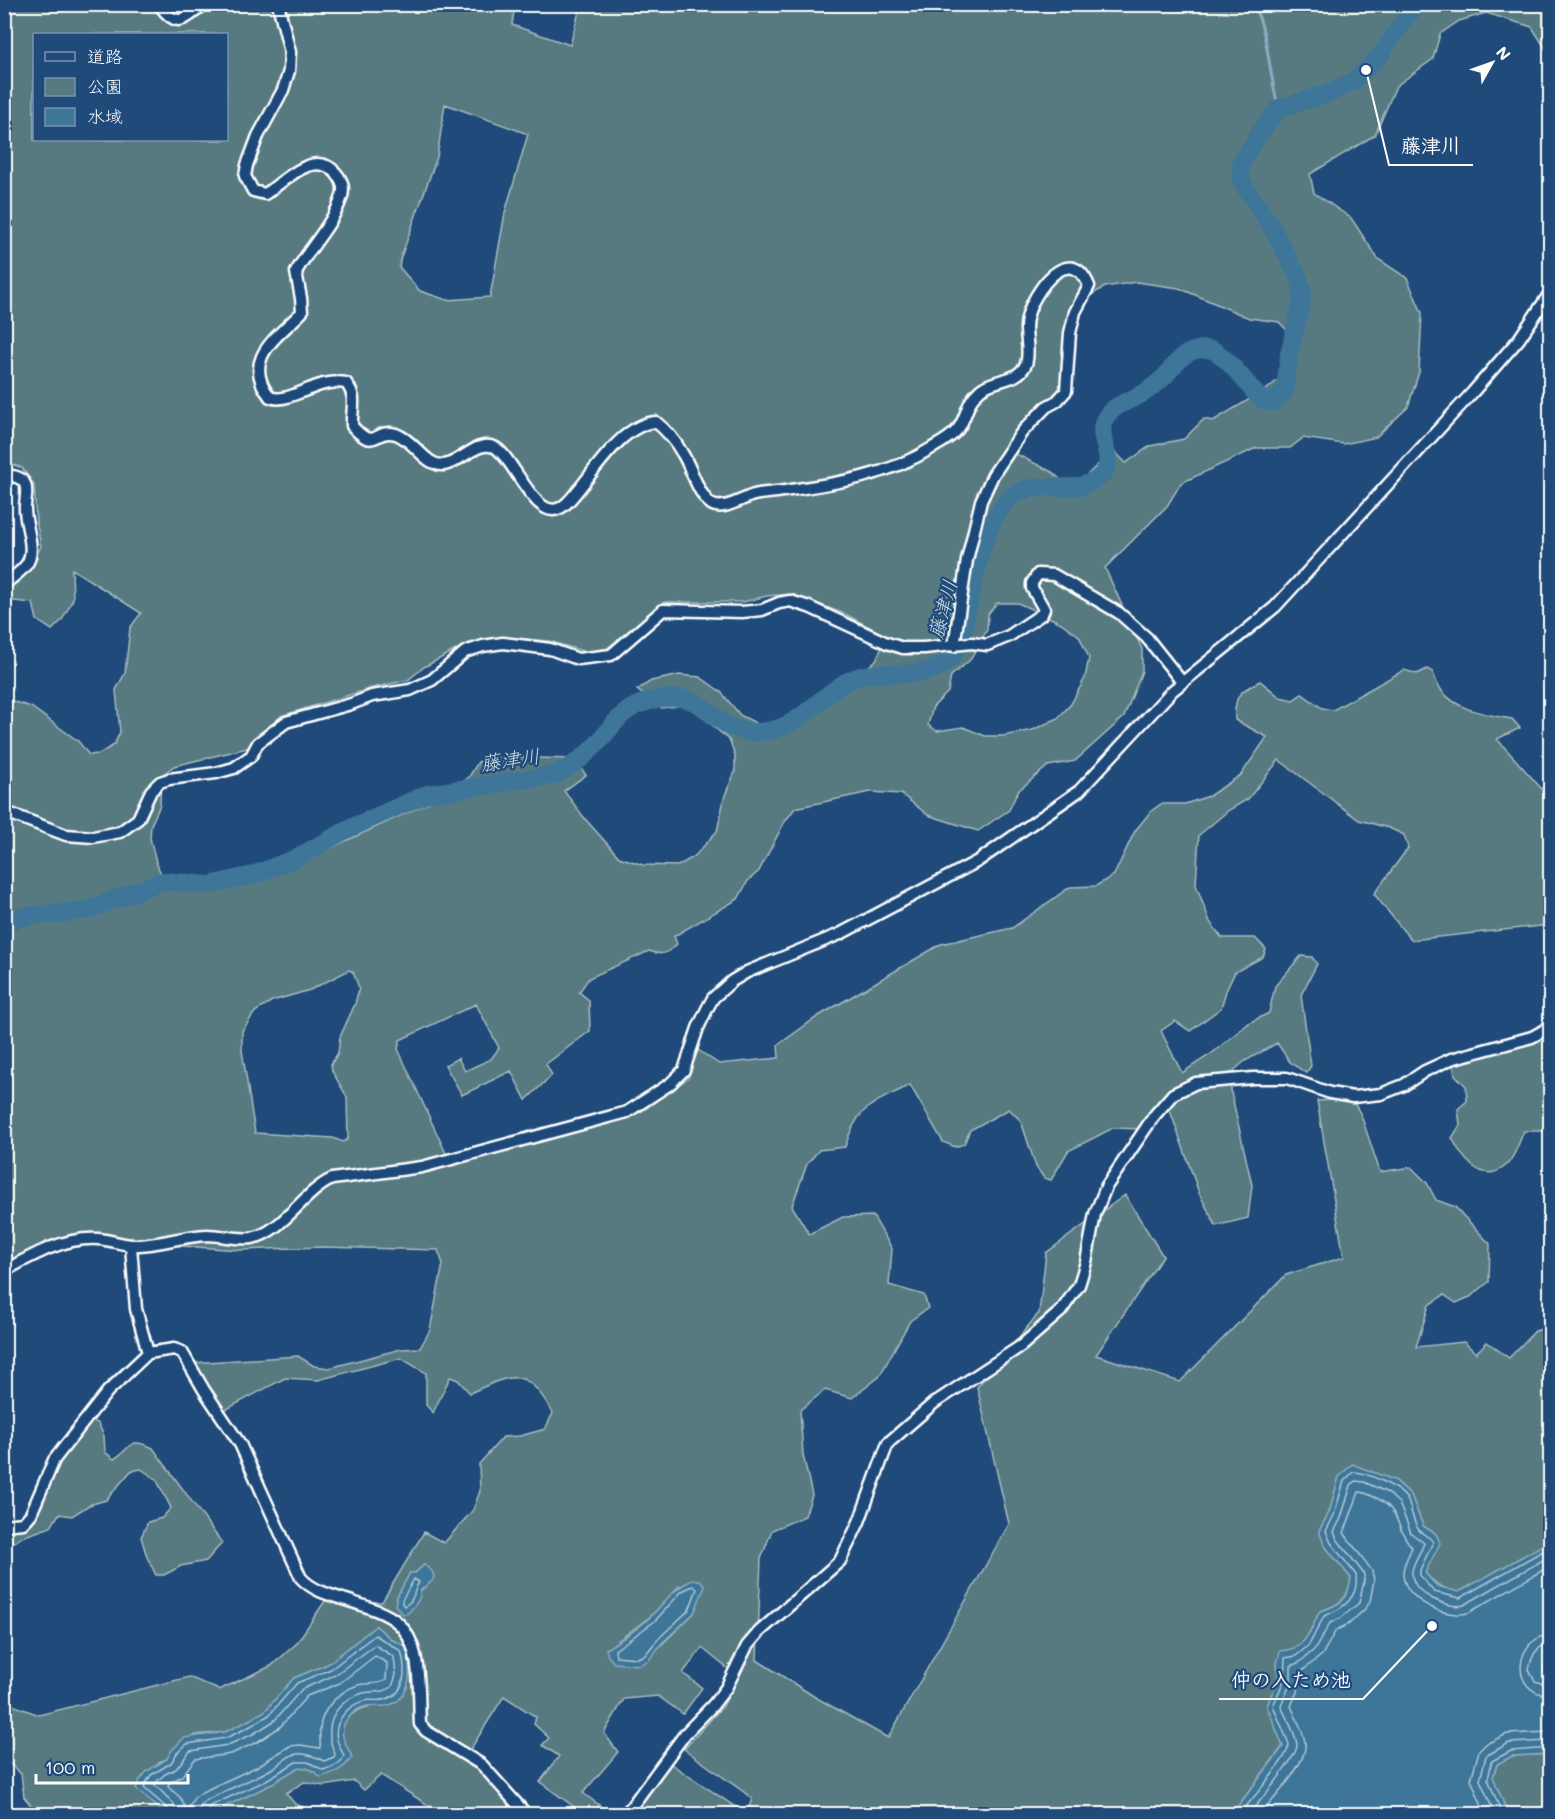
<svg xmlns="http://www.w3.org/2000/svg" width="1555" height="1819" font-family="Mali,'Klee One',sans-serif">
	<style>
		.green { fill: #567a80; stroke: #aabcc0; stroke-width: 1.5; fill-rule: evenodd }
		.water { fill: #3e7698; stroke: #8badc1; stroke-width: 1.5 }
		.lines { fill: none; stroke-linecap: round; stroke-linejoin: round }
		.shore { stroke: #b2c8d6; stroke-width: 1.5 }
		.stream { stroke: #8badc1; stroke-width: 3 }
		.river { stroke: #3e7698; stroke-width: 18 }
		.minor-casing { stroke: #fff; stroke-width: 15 }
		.minor { stroke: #1f4a7a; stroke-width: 10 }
		.labels { text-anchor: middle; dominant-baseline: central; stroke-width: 4.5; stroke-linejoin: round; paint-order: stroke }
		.water-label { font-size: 20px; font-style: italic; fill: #cfdde5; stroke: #1f4a7a }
		.leader { fill: none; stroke: #fff; stroke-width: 2 }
		.callout-dot { fill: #fff; stroke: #1f4a7a; stroke-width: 2 }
		.callout-label { font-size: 20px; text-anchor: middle; font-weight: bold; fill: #fff; stroke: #1f4a7a; stroke-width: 4.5; stroke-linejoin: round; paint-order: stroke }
	</style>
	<rect width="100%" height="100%" fill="#1f4a7a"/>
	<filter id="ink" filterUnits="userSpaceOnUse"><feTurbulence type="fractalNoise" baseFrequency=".0167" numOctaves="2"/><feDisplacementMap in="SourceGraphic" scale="12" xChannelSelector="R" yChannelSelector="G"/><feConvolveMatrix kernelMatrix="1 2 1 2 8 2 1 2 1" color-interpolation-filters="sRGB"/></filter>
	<g filter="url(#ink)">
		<path class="green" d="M 581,4 L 1550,5 L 1550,56 L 1532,27 L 1486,13 L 1459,21 L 1440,34 L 1433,59 L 1396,86 L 1375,135 L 1310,174 L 1314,193 L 1351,218 L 1378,259 L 1407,278 L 1422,313 L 1419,372 L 1408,407 L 1376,437 L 1344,444 L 1303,438 L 1290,448 L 1256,448 L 1181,483 L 1167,506 L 1105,568 L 1142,649 L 1142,671 L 1124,717 L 1075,761 L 1048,766 L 1018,791 L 1009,810 L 978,831 L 928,815 L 901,794 L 870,792 L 795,808 L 784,823 L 759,871 L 748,881 L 738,899 L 674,936 L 677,944 C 667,954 662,956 649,951 L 589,978 L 579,992 L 589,1000 L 590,1031 L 546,1064 L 552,1075 L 526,1100 L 511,1071 L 462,1095 L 445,1065 L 458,1058 L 465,1071 L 491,1059 L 499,1048 L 476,1004 L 400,1040 L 398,1049 L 450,1162 L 545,1141 L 641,1112 L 689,1077 L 695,1048 L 719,1064 L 779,1058 L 778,1045 L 817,1017 L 941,944 L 1012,928 L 1070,887 L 1096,886 L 1114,875 L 1135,831 L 1151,811 L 1161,804 L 1185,804 L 1209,796 L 1241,775 L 1267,737 L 1235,720 C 1234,695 1239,692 1260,681 L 1280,697 L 1293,700 L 1302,694 L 1322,708 L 1333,710 L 1404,670 L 1417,674 L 1427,669 L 1433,672 C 1441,708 1481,714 1512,719 L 1520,728 L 1497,739 L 1550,798 L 1550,925 L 1411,940 L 1374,894 L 1408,848 L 1404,835 L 1389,828 L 1359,820 L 1279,760 L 1248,799 L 1229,810 L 1199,835 L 1196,885 L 1210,922 L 1222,938 L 1255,938 L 1266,949 L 1263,957 L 1235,972 L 1226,991 L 1221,1008 L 1190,1031 L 1175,1021 L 1161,1031 L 1182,1073 L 1211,1054 L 1249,1023 L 1269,1013 L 1275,986 L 1301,956 L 1312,957 L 1317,964 L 1301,995 L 1311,1066 L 1306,1073 L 1290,1062 L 1277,1043 L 1245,1061 L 1231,1073 L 1231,1092 L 1252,1185 L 1248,1218 L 1216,1226 L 1199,1193 L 1165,1096 L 1142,1129 L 1113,1128 L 1068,1151 L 1051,1180 L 1044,1178 L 1036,1167 L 1021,1121 L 1009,1109 L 970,1130 L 964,1144 L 955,1147 L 943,1142 L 910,1085 C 872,1105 858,1104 845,1147 L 819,1150 L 807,1164 L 792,1206 L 809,1234 L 843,1217 L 873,1216 L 892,1249 L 889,1285 L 924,1295 L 928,1308 L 910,1321 L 879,1377 L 852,1398 L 825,1390 L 800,1410 L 803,1455 L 812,1495 L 805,1516 L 772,1530 L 761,1559 L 757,1660 L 815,1697 L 888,1738 L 1009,1524 L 977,1387 L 1039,1313 L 1046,1253 L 1125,1195 L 1163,1256 L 1096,1355 L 1180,1382 L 1286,1275 L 1344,1257 L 1317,1101 L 1331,1100 L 1353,1101 L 1361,1115 L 1380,1172 L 1411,1167 L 1427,1183 L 1436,1200 L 1455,1207 L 1490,1244 L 1489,1282 L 1470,1297 L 1456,1303 L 1444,1295 L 1429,1305 L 1416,1347 L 1464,1342 L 1476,1353 L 1487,1342 L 1509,1358 L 1535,1331 L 1550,1327 L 1550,1541 L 1459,1592 C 1443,1589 1436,1585 1425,1573 L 1436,1534 L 1423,1526 L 1411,1495 L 1396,1481 L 1352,1465 L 1339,1477 L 1329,1513 L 1319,1531 L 1325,1546 L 1351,1578 C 1348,1599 1341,1605 1320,1611 L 1305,1641 L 1277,1663 L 1278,1679 L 1267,1706 L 1283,1746 L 1232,1814 L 747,1814 L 752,1798 L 684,1749 L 723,1706 L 738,1677 L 702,1648 L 683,1673 L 702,1688 L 683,1714 L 658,1696 L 624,1699 L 604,1733 L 618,1752 L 583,1793 L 603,1808 L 600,1814 L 584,1814 L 540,1782 L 559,1756 L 542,1745 L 549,1738 L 534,1724 L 536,1717 L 504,1696 L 463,1761 L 479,1770 L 517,1814 L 442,1814 L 381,1775 L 364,1790 L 354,1781 L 324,1786 L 304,1782 L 286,1793 L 295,1804 L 322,1814 L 209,1814 L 266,1787 L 299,1767 L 307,1768 L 315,1772 L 352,1757 C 349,1751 345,1745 343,1739 C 337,1718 361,1706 377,1706 L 406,1647 L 392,1640 L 376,1626 L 328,1664 L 294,1678 L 265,1711 L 246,1722 L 225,1732 L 196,1735 L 172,1750 L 167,1759 L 159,1762 L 136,1789 L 166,1814 L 38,1814 L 24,1797 L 21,1774 L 5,1760 L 5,1702 L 39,1715 L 189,1677 L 219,1690 L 271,1666 L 296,1644 L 325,1601 L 382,1602 L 424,1532 L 444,1543 L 473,1510 L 480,1491 L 479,1464 L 503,1437 L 520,1436 L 545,1429 L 553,1413 C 526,1366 514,1373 470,1393 L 458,1380 L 450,1377 L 433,1413 L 426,1405 L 426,1373 L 401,1358 L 318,1380 L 285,1378 L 225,1410 L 206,1390 L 193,1363 L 298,1356 L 314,1366 L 329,1368 L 401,1349 L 420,1348 L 430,1330 L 443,1264 L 438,1250 L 322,1247 L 240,1250 L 181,1246 L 177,1233 L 141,1239 L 69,1235 L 45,1242 L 5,1266 L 5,699 L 31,707 L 78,741 L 89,755 L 99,754 L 114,745 L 120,732 L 116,690 L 125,673 L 130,628 L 141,613 L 72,569 L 73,599 L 62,620 L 52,630 L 37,620 L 33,603 L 5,600 L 4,588 L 34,560 L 41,546 L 36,521 L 34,485 L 22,468 L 5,462 L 5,5 L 515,5 L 512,25 L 570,45 ZM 34,34 L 226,34 L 226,140 L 34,140 ZM 445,104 L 528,134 L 505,213 L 490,297 L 447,300 L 420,291 L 399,267 L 401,257 L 437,157 ZM 1136,282 L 1179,288 L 1249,318 L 1279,322 L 1298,342 L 1291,369 L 1267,389 L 1213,421 L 1204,419 L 1184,439 L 1150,446 L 1126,463 L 1113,450 L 1085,477 L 1062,481 L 1052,472 L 1006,449 L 1037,409 L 1059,396 L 1064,388 L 1082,293 L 1091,295 L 1105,287 ZM 791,594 L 845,614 L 887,636 L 876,660 L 842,690 L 806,720 L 775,733 L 740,715 L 721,692 L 700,677 L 680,675 L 651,681 L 637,690 L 661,708 L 689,705 L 729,740 L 735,755 L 735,772 L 725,795 L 717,831 L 695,856 L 678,866 L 643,865 L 619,857 L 586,820 L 564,791 L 586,775 L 574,759 L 498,757 L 478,762 L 469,777 L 439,798 L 263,879 L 211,890 L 167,888 L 156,862 L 150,838 L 151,825 L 160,805 L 161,776 L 174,766 L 247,748 L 281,716 L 372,688 L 408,680 L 424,667 L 469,643 L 501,637 L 549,641 L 589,653 L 606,649 L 665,602 L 743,602 L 767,596 ZM 997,603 L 1018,603 L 1061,623 L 1079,636 L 1089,658 L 1085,678 L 1071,704 L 1058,718 L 1033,730 L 1003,736 L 985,736 L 963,727 L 937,731 L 928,725 L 933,707 L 948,692 L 951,676 L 970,660 L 987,630 L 988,614 ZM 349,970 L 353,972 L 359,988 L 355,1004 L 340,1037 L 338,1053 L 331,1064 L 332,1071 L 347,1097 L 348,1139 L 343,1142 L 333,1138 L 255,1133 L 242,1050 L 242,1031 L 255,1012 L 272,1001 L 310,990 ZM 424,1565 L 426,1586 L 421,1590 L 397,1597 L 410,1573 L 415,1573 ZM 679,1586 L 704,1586 L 694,1613 L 656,1650 L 607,1649 L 651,1616 Z
			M 1550,1032 L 1550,1134 L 1544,1131 L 1524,1131 C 1519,1142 1514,1160 1503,1168 C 1480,1184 1461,1156 1452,1138 L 1460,1125 L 1458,1109 L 1467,1101 L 1466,1086 L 1455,1075 L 1453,1064 Z
			M 90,1420 L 98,1423 L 104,1436 L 105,1452 L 114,1459 C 133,1448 127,1436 153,1448 L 222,1543 L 206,1561 L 181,1566 L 164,1575 L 156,1575 L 147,1557 L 141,1537 L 148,1522 L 162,1518 L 171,1508 L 156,1479 L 141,1469 L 131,1471 L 106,1500 L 89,1505 L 72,1516 L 59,1514 L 51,1527 L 22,1537 L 15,1542 L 5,1539 L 4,1529 L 20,1527 L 58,1462 Z
			M 1550,1754 L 1550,1814 L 1508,1814 L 1493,1777 L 1497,1764 L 1512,1756 Z
			M 671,1764 L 746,1814 L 633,1814 Z"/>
		<path class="water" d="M 1352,1464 L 1396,1481 L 1411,1495 L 1423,1526 L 1436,1534 L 1440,1543 L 1425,1573 L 1437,1586 L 1459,1592 L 1550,1541 L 1550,1654 L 1543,1670 L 1550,1674 L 1550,1754 L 1512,1756 L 1497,1764 L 1493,1777 L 1508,1814 L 1232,1814 L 1283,1747 L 1267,1706 L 1278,1679 L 1277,1663 L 1280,1651 C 1306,1650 1310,1631 1320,1611 C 1341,1605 1348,1599 1351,1578 L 1325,1546 L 1319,1531 L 1329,1513 L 1339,1477 Z
			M 424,1565 L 432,1571 L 434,1577 L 432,1581 L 421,1590 C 420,1601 415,1605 408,1613 L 403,1614 L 395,1605 L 397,1597 L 410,1573 L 415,1573 Z
			M 692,1580 L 700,1580 L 705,1586 L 694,1613 L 662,1643 L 649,1660 L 639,1665 L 614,1663 L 608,1656 L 606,1649 C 622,1639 640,1628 653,1614 C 666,1601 674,1588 692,1580 Z
			M 376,1626 L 392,1640 L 406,1646 C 411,1667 414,1700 386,1706 C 380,1707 374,1705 367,1706 C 355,1708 340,1722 343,1736 C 344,1743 349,1750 352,1757 C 344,1770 333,1773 320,1777 L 315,1772 L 307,1768 L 299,1767 L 266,1787 L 209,1814 L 166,1814 L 136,1789 L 140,1780 L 147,1771 L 167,1759 L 172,1750 L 184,1738 L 225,1732 L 246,1722 L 265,1711 L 294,1678 L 328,1664 Z"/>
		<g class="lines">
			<path class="shore" d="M 414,1579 L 419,1582 C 413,1591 415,1602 404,1606 L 402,1603 L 402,1600 Z
				M 693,1586 L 697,1589 L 689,1610 L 658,1639 L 645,1655 L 637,1658 L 616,1656 L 615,1650 L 655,1621 L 682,1591 Z
				M 1550,1635 C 1515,1637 1508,1694 1550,1695
				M 1550,1644 C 1537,1645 1531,1657 1529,1670 L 1535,1681 L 1550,1686
				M 375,1656 L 387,1663 L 386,1680 C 377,1686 368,1682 358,1685 C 340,1691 321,1708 320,1729 C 319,1736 321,1742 320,1748 L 300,1745 L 290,1746 L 256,1767 L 202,1792 L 194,1798 L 188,1809 L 185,1808 L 180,1797 L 168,1787 L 169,1783 L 182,1776 L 195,1759 L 231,1754 L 257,1742 L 280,1727 L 307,1696 L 340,1683 Z
				M 169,1814 L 167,1808 L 145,1789 L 144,1786 L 151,1775 L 171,1763 L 177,1753 L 187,1744 L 226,1738 L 249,1727 L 269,1715 L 297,1683 L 331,1669 L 375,1635 L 401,1651 C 406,1668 407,1692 387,1699 C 380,1702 371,1699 364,1701 C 348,1705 333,1722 337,1739 C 338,1745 342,1751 344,1756 C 341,1765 331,1767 323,1770 L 308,1762 L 296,1762 L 263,1782 L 210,1806 L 206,1814
				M 176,1814 L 174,1804 L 154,1784 L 165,1774 L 176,1769 L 190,1751 L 228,1745 L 253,1734 L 274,1721 L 302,1689 L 335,1675 L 375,1645 L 394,1657 L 396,1675 L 392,1687 C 380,1695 372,1690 360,1694 C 332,1704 323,1728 335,1754 L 334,1757 L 324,1761 C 316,1757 307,1753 297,1754 C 287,1755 282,1763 273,1768 C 251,1781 227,1789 205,1801 L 200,1806 L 199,1814
				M 1240,1814 C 1250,1801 1289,1758 1289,1744 L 1273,1706 L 1284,1680 L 1285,1658 L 1296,1656 L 1309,1645 L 1324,1616 C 1343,1609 1359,1598 1356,1575 L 1331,1543 L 1326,1531 L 1334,1515 L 1344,1481 L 1353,1472 C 1367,1472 1399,1487 1407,1499 C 1412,1508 1412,1522 1419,1530 C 1423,1536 1429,1535 1433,1542 L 1420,1570 L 1420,1576 L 1434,1592 L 1460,1598 L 1550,1547
				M 1249,1814 C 1259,1802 1297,1759 1297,1745 C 1296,1733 1286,1718 1281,1706 L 1291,1682 L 1291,1666 L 1300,1662 L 1315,1649 L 1330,1623 L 1341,1618 L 1359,1603 L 1364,1581 L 1364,1574 L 1337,1539 L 1334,1532 L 1341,1518 L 1351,1485 L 1355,1481 L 1364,1482 L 1388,1493 L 1399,1503 L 1411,1533 L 1424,1543 C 1421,1553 1411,1564 1412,1574 C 1413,1594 1447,1609 1464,1605 L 1550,1556
				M 1261,1814 C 1273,1799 1309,1762 1305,1742 C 1303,1730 1296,1718 1291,1706 L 1300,1685 L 1301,1672 L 1322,1655 L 1336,1630 L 1349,1624 L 1366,1608 L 1370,1601 L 1374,1580 L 1372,1571 L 1344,1533 L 1359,1492 C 1364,1492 1368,1494 1372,1496 C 1403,1509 1393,1526 1412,1547 C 1409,1556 1402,1565 1403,1575 C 1405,1600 1445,1619 1468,1613 L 1550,1566
				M 1485,1814 L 1471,1779 L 1479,1751 L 1486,1744 L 1507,1734 L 1550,1732
				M 1495,1814 L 1480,1780 L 1486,1756 L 1509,1743 L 1550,1741
				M 1502,1814 L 1488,1779 L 1492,1761 L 1511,1751 L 1550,1748"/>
			<path class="stream" d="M 1253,4 C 1270,37 1268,74 1279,108"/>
			<path class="river" d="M 4,923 L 22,917 L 40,914 L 57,914 L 87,910 L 163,881 L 210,885 L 253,875 L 294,859 L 350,828 L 427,794 L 555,775 C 570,768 583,758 595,746 C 615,725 619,709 650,701 C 662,698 678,696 689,700 C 713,708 722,732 754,732 C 803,733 821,687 861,676 C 887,669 928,682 950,659 C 963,645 965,621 969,604 C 976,571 982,535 1002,507 C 1028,470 1068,500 1097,479 C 1120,462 1098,444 1103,424 C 1107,406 1131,401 1144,393 C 1151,388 1158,383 1164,377 C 1172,369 1177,359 1188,353 C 1195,350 1205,348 1212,350 C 1226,355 1247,384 1257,395 L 1263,400 L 1273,402 L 1285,391 L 1289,354 L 1302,301 L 1302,287 L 1297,274 L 1271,226 L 1241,181 L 1241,163 L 1256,138 L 1279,108 L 1330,93 L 1355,80 L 1381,54 L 1408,15 L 1418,4"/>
			<defs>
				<path id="minor" d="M 159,4 C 177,30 184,20 204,4
					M 278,4 L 290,52 L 289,71 L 283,90 L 258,136 L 247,165 L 245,176 L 253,191 L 265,194 C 284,182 314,148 336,173 C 344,182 345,191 340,202 C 330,228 309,248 296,272 L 301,298 L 302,312 C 278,337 240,359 270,397 C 289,405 318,377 346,383 C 358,397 351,409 352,426 C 376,453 374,428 396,434 C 414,440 426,467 444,465 C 460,463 477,440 494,447 C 513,455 535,522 560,508 C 568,504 573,496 579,489 C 597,467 625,423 656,422 C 666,430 676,442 682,453 C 691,466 698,495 711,504 C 722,512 743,498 754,495 C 762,493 769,493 777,492 C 832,484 884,478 932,448 C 941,443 952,437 958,429 C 967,417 966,402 980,390 C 993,378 1018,383 1026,364 C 1030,353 1026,340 1026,328 C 1026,312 1035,296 1045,283 C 1061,264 1078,260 1089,286 L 1075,312 L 1070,333 L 1066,391 L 1057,401 L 1046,407 L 1022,432 L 993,475 L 981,501 L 967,560 L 954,646
					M 4,475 C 12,476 21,476 25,484 C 28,491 25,499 25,507 C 24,523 36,547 28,562 C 23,571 12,578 4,584
					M 4,809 L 11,814 L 66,835 L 93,837 L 120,832 L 138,819 L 151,791 L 160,782 L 169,779 L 216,773 L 234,768 L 251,756 L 258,743 L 286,722 L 351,704 L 372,696 L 410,690 L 432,680 L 465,652 L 483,646 L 503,643 L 550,649 L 578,659 L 611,655 L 663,610 L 742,612 L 762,610 L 779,603 L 790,601 L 809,607 L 887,643 L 903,648 L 924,648 L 972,643 L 987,645 L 1009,636 L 1042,614 L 1044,609 L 1032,588 L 1032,583 L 1038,574 L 1054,575 L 1119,613 L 1147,638 L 1182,682
					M 131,1246 L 136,1309 L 148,1353
					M 4,1271 C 33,1255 64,1237 98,1239 C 112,1240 125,1246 139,1245 C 162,1244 183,1236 207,1235 C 221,1235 239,1240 252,1238 C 283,1232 303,1192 332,1179 L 422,1167 L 627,1112 L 670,1084 L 684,1070 L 698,1028 L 707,1009 L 713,998 L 732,981 L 747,972 L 840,934 L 978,861 L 1079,791 L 1172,691 L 1275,607 L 1472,393 L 1519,339 L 1550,293
					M 4,1525 L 23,1523 L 31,1514 L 54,1460 L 108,1391 L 148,1353 L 174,1349 L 182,1352 L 204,1390 L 240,1444 L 301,1578 C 313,1591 330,1595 346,1600 C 361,1605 377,1609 390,1617 C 424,1637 418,1690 420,1724 L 426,1731 L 482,1765 L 526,1814
					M 626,1814 L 685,1734 L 713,1705 L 726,1688 L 747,1646 L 759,1632 L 840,1561 L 859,1522 L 888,1443 L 934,1403 L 1021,1346 L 1061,1311 L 1079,1285 L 1086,1262 L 1095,1214 L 1106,1187 L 1154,1116 L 1173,1094 L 1196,1083 L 1253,1078 L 1287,1078 L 1330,1093 L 1353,1097 L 1381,1094 L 1404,1085 L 1425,1071 L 1451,1059 L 1532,1037 L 1550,1027"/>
			</defs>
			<use href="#minor" class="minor-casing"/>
			<use href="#minor" class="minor"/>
		</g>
	</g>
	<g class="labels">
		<g class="water-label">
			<text transform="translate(942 609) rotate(-75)">藤津川</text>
			<text transform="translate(510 759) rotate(-8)">藤津川</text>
		</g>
	</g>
	<path class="leader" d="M1366 70L1389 165H1473M1432 1626L1363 1699H1219"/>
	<g class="callout-dot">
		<circle cx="1366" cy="70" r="6"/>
		<circle cx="1432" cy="1626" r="6"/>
	</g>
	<g class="callout-label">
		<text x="1431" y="153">藤津川</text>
		<text x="1291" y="1687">仲の入ため池</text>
	</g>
	<rect width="1555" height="1819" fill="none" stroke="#1f4a7a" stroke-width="24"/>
	<rect x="12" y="12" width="1531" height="1795" fill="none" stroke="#fff" stroke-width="2" filter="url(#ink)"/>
	<rect x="33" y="33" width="195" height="108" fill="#1f4a7a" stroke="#7992af" stroke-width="1.5"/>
	<rect x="45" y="52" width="30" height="9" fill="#1f4a7a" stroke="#7992af" stroke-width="1.5"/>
	<text x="87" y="63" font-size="18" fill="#ffffff">道路</text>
	<rect x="45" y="78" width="30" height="18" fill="#567a80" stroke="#7992af" stroke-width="1.5"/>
	<text x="87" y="93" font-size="18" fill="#ffffff">公園</text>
	<rect x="45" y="108" width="30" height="18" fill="#3e7698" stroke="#7992af" stroke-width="1.5"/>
	<text x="87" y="123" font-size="18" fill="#ffffff">水域</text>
	<g transform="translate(1492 63) rotate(50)" stroke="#1f4a7a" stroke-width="4.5" paint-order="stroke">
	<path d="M0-4.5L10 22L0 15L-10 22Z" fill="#ffffff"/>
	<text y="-9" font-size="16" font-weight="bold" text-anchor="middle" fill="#ffffff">N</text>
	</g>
	<path d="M36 1774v9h152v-9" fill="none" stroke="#ffffff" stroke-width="3"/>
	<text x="45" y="1774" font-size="18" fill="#ffffff" stroke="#1f4a7a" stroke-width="4.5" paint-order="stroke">100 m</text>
</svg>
